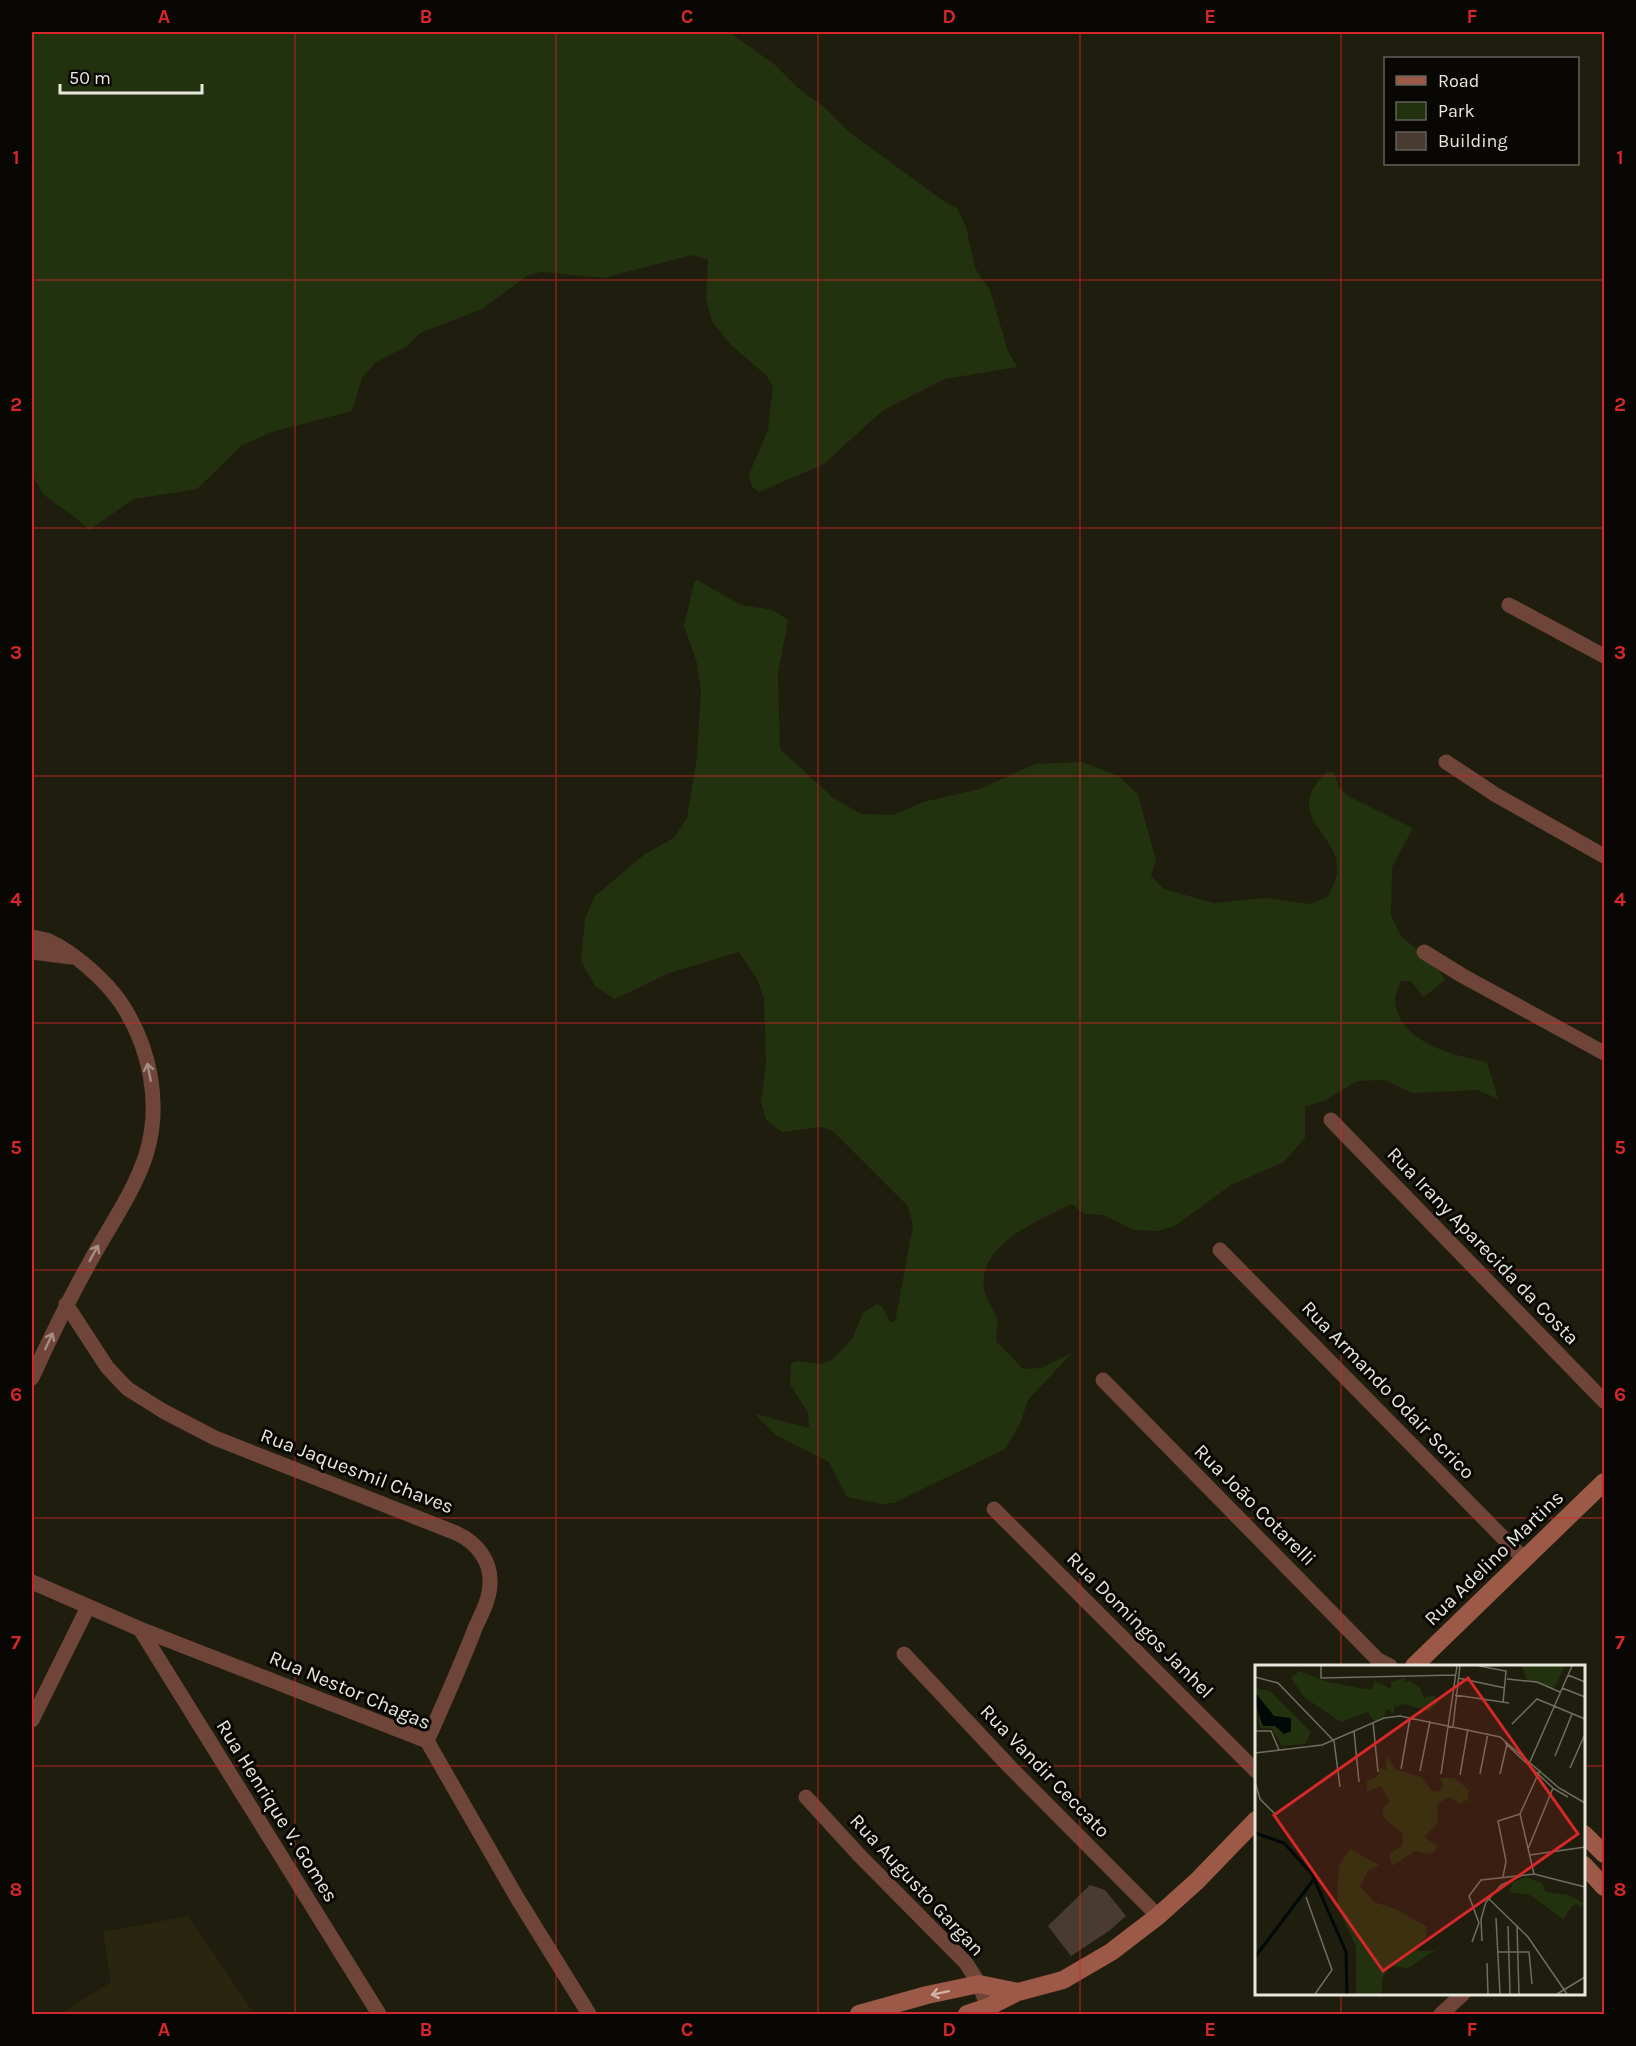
<svg xmlns="http://www.w3.org/2000/svg" width="1636" height="2046" font-family="Karla,sans-serif">
	<style>
		.built { fill: #29250f }
		.green { fill: #23320e }
		.building { fill: #4a3b31 }
		.lines { fill: none; stroke-linecap: round; stroke-linejoin: round }
		.street { stroke: #6f4439; stroke-width: 15 }
		.secondary { stroke: #9d5947; stroke-width: 18 }
		.oneway { stroke: #a58d83 }
		.oneway2 { stroke: #ceb5a8 }
		.grid { fill: none; stroke: #d62828; stroke-width: 1.5; stroke-opacity: 0.55 }
		.labels { text-anchor: middle; dominant-baseline: central; stroke-width: 6; stroke-linejoin: round; paint-order: stroke }
		.street-label { font-size: 20px; fill: #e8e7dd; stroke: #080703 }
		.inset-river { fill: none; stroke: #000808; stroke-width: 3 }
		.inset-road { fill: none; stroke: #6f6e60; stroke-width: 1.5 }
		.view { fill: #d62828; fill-opacity: 0.15; stroke: #d62828; stroke-width: 3 }
		.inset-edge { fill: none; stroke: #e8e7dd; stroke-width: 3 }
		.neatline { fill: none; stroke: #d62828; stroke-width: 2 }
		.grid-label { font-size: 20px; text-anchor: middle; font-weight: bold; fill: #d62828 }
	</style>
	<rect width="100%" height="100%" fill="#1f1d0d"/>
	<path class="built" d="M 188,1916 L 254,2014 L 60,2014 L 111,1982 L 103,1932 Z"/>
	<path class="green" d="M 32,32 L 729,32 L 774,64 L 798,88 L 825,108 L 849,132 L 945,202 L 957,208 L 966,227 L 975,268 L 990,290 L 1008,351 L 1017,367 L 945,379 L 882,411 L 824,464 L 759,492 L 752,487 L 749,474 L 768,430 L 773,387 L 767,376 L 731,345 L 712,322 L 706,298 L 708,260 L 692,255 L 604,278 L 541,272 L 528,275 L 482,309 L 420,333 L 407,346 L 376,362 L 362,378 L 352,411 L 272,432 L 242,445 L 197,489 L 134,499 L 89,530 L 76,518 L 44,495 L 32,475 Z
		M 697,580 L 741,605 L 773,610 L 788,620 L 778,674 L 780,749 L 832,797 L 861,814 L 893,815 L 923,802 L 980,789 L 1035,764 L 1082,762 L 1119,776 L 1138,795 L 1156,860 L 1151,876 L 1164,889 L 1213,903 L 1265,898 L 1311,904 L 1328,896 C 1331,889 1336,881 1337,874 C 1342,832 1279,817 1327,772 L 1334,772 L 1339,788 L 1348,796 L 1413,828 L 1392,867 L 1391,915 L 1401,936 L 1436,966 L 1445,980 L 1424,997 L 1410,981 L 1401,981 C 1399,987 1395,994 1395,1000 C 1397,1042 1454,1056 1487,1062 L 1498,1099 L 1478,1090 L 1412,1093 L 1384,1080 L 1357,1081 L 1326,1100 L 1305,1107 L 1305,1138 L 1284,1162 L 1231,1185 L 1175,1226 L 1157,1231 L 1134,1230 L 1104,1215 L 1084,1214 L 1072,1204 C 1040,1220 978,1243 984,1288 C 985,1298 993,1308 997,1318 C 999,1324 996,1334 996,1341 L 1023,1369 L 1041,1368 L 1072,1353 L 1028,1400 L 1020,1424 L 1005,1449 L 894,1503 L 881,1504 L 847,1497 L 829,1462 L 776,1435 L 755,1414 L 809,1428 L 808,1413 L 790,1384 L 791,1363 L 798,1361 L 820,1364 L 832,1360 L 852,1339 L 863,1313 L 876,1304 L 882,1306 L 890,1322 L 895,1322 L 913,1226 L 908,1206 L 834,1132 L 822,1127 L 782,1132 L 766,1120 L 761,1101 L 766,1063 L 764,998 L 757,979 L 739,952 L 669,973 L 615,999 L 595,986 L 581,961 L 585,918 L 595,896 L 645,854 L 674,838 L 687,818 L 697,757 L 701,691 L 697,663 L 684,626 L 694,583 Z"/>
	<path class="building" d="M 1090,1885 L 1105,1890 L 1126,1916 L 1109,1931 L 1071,1956 L 1048,1926 Z"/>
	<g class="lines">
		<path class="street" d="M 1509,605 L 1604,656
			M 1446,762 L 1496,795 L 1604,856
			M 32,937 C 37,938 44,939 49,941 C 74,952 106,981 121,1003 C 150,1047 162,1104 146,1155 C 134,1192 109,1227 91,1260 C 69,1299 50,1338 32,1378
			M 32,952 L 71,957
			M 1424,952 L 1463,976 L 1604,1053
			M 1331,1120 L 1604,1401
			M 1220,1250 L 1525,1560
			M 66,1304 L 107,1367 L 121,1382 L 128,1389 L 163,1411 L 215,1438 L 456,1533 C 476,1542 491,1560 490,1583 C 490,1598 482,1613 476,1626 C 461,1665 444,1703 427,1741
			M 1103,1380 L 1377,1659 L 1390,1666
			M 994,1509 L 1256,1771
			M 32,1582 L 140,1629 L 427,1741 L 516,1896 L 589,2014
			M 140,1629 L 379,2014
			M 904,1654 L 1009,1766 L 1158,1916
			M 32,1720 L 88,1607
			M 806,1797 L 859,1855 L 966,1963 L 979,1984 L 988,2007
			M 1441,2014 L 1463,1994"/>
		<path class="secondary" d="M 1414,1666 L 1604,1482
			M 1584,1834 L 1604,1854
			M 1584,1865 L 1604,1887
			M 859,2014 L 927,1995 L 979,1984 L 1018,1992
			M 967,2014 L 988,2007 L 1018,1992 L 1063,1980 L 1111,1952 L 1158,1916 L 1197,1881 L 1256,1820"/>
	</g>
	<defs><path id="oneway-shaft" d="M-6 0H5M1.5-3L5.5 0L1.5 3" fill="none" stroke-width="1.6" stroke-linecap="round" stroke-linejoin="round" transform="scale(1.5)"/></defs>
	<g class="oneway">
		<use href="#oneway-shaft" transform="translate(149 1072) rotate(-101)"/>
		<use href="#oneway-shaft" transform="translate(94 1253) rotate(-61)"/>
		<use href="#oneway-shaft" transform="translate(49 1341) rotate(-65)"/>
	</g>
	<use class="oneway2" href="#oneway-shaft" transform="translate(940 1993) rotate(168)"/>
	<path class="grid" d="M 295,32 L 295,2014M 556,32 L 556,2014M 818,32 L 818,2014M 1080,32 L 1080,2014M 1341,32 L 1341,1666M 32,280 L 1604,280M 32,528 L 1604,528M 32,776 L 1604,776M 32,1023 L 1604,1023M 32,1270 L 1604,1270M 32,1518 L 1604,1518M 32,1766 L 1256,1766M 1584,1766 L 1604,1766M 1341,1994 L 1341,2014"/>
	<g class="labels">
		<g class="street-label">
			<text transform="translate(1483 1246) rotate(46)">Rua Irany Aparecida da Costa</text>
			<text transform="translate(1388 1390) rotate(46)">Rua Armando Odair Scrico</text>
			<text transform="translate(357 1471) rotate(21)">Rua Jaquesmil Chaves</text>
			<text transform="translate(1255 1505) rotate(45)">Rua João Cotarelli</text>
			<text transform="translate(1494 1558) rotate(-44)">Rua Adelino Martins</text>
			<text transform="translate(1140 1625) rotate(45)">Rua Domingos Janhel</text>
			<text transform="translate(350 1690) rotate(23)">Rua Nestor Chagas</text>
			<text transform="translate(1045 1771) rotate(46)">Rua Vandir Ceccato</text>
			<text transform="translate(277 1811) rotate(58)">Rua Henrique V. Gomes</text>
			<text transform="translate(917 1885) rotate(47)">Rua Augusto Gargan</text>
		</g>
	</g>
	<g transform="translate(1255 1665)">
		<rect width="330" height="330" fill="#1f1d0d"/>
		<path d="M 267,1 L 310,1 L 300,22 L 296,23 L 272,15 ZM 44,6 L 73,17 L 110,24 L 117,24 L 120,16 L 136,24 L 136,17 L 150,13 L 150,18 L 155,16 L 165,23 L 169,33 L 179,30 L 183,38 L 174,46 L 149,39 L 139,42 L 139,49 L 132,44 L 128,54 L 119,56 L 113,47 L 86,57 L 49,32 L 36,13 ZM 0,23 L 15,26 L 56,67 L 50,79 L 27,81 L 16,63 L 5,63 ZM 132,90 L 140,104 L 166,112 L 177,126 L 183,127 L 189,121 L 185,113 L 199,113 L 214,125 L 212,139 L 210,134 L 205,139 L 194,132 L 182,139 L 183,158 L 169,172 L 182,180 L 180,186 L 173,189 L 160,186 L 137,201 L 134,189 L 147,181 L 148,169 L 128,152 L 128,144 L 135,136 L 126,121 L 112,127 L 112,116 L 122,112 L 125,103 L 131,105 ZM 95,184 L 124,200 L 113,206 L 105,221 L 119,237 L 143,245 L 172,262 L 171,272 L 161,282 L 163,286 L 177,286 L 188,280 L 153,303 L 135,301 L 127,314 L 127,329 L 101,329 L 101,282 L 82,240 L 84,201 ZM 271,212 L 287,218 L 291,227 L 313,230 L 329,238 L 325,243 L 322,239 L 317,241 L 308,254 L 275,230 L 254,227 L 258,217 Z" fill="#23320e"/>
		<path d="M 0,27 L 19,51 L 36,53 L 36,66 L 29,69 L 20,61 L 8,61 L 0,39 Z" fill="#000808"/>
		<path class="inset-river" d="M 0,168 L 29,178 L 57,209 L 91,287 L 92,329M 0,292 L 59,214"/>
		<path class="inset-road" d="M 66,1 L 66,13 L 201,10M 224,1 L 251,6 L 248,38M 313,10 L 330,17M 0,12 L 23,18 L 79,76 L 85,122M 203,13 L 250,23M 252,14 L 282,17 L 305,27M 307,23 L 330,32M 200,30 L 254,38M 118,57 L 123,107M 257,59 L 282,34 L 330,54M 198,61 L 205,1M 0,66 L 16,66 L 24,85M 99,66 L 104,117M 250,78 L 299,124 L 313,132M 0,88 L 67,80 L 129,53 L 145,51 L 245,72 L 304,123 L 330,138M 300,91 L 317,49M 274,99 L 317,1M 315,103 L 330,69M 146,104 L 155,53M 165,106 L 175,56M 186,109 L 202,1M 225,109 L 233,68M 245,109 L 252,79M 205,110 L 213,64M 0,117 L 5,134 L 21,150M 273,184 L 298,123M 275,190 L 330,182M 279,209 L 265,149 L 285,105M 248,212 L 251,196 L 243,156 L 265,149M 51,232 L 77,305 L 60,329M 234,234 L 273,272 L 312,329M 241,253 L 245,329M 262,260 L 264,329M 253,261 L 255,329M 227,276 L 226,254 L 231,237 L 246,220 L 268,210M 217,277 L 224,258 L 214,231 L 226,215 L 279,209 L 330,222M 243,287 L 274,287 L 277,319M 232,298 L 233,329M 302,329 L 330,312"/>
		<path class="view" d="M 213,13 L 323,169 L 128,306 L 19,150 Z"/>
		<rect width="330" height="330" class="inset-edge"/>
	</g>
	<rect width="1636" height="2046" fill="none" stroke="#080703" stroke-width="66"/>
	<rect x="1384" y="57" width="195" height="108" fill="#080703" stroke="#62615a" stroke-width="1.5"/>
	<rect x="1396" y="76" width="30" height="9" fill="#9d5947" stroke="#62615a" stroke-width="1.5"/>
	<text x="1438" y="87" font-size="18" fill="#e8e7dd">Road</text>
	<rect x="1396" y="102" width="30" height="18" fill="#23320e" stroke="#62615a" stroke-width="1.5"/>
	<text x="1438" y="117" font-size="18" fill="#e8e7dd">Park</text>
	<rect x="1396" y="132" width="30" height="18" fill="#4a3b31" stroke="#62615a" stroke-width="1.5"/>
	<text x="1438" y="147" font-size="18" fill="#e8e7dd">Building</text>
	<path d="M60 84v9h142v-9" fill="none" stroke="#e8e7dd" stroke-width="3"/>
	<text x="69" y="84" font-size="18" fill="#e8e7dd" stroke="#080703" stroke-width="4.5" paint-order="stroke">50 m</text>
	<rect x="33" y="33" width="1570" height="1980" class="neatline"/>
	<g class="grid-label">
		<text x="164" y="23">A</text>
		<text x="426" y="23">B</text>
		<text x="687" y="23">C</text>
		<text x="949" y="23">D</text>
		<text x="1210" y="23">E</text>
		<text x="1472" y="23">F</text>
		<text x="16" y="164">1</text>
		<text x="1620" y="164">1</text>
		<text x="16" y="411">2</text>
		<text x="1620" y="411">2</text>
		<text x="16" y="659">3</text>
		<text x="1620" y="659">3</text>
		<text x="16" y="906">4</text>
		<text x="1620" y="906">4</text>
		<text x="16" y="1154">5</text>
		<text x="1620" y="1154">5</text>
		<text x="16" y="1401">6</text>
		<text x="1620" y="1401">6</text>
		<text x="16" y="1649">7</text>
		<text x="1620" y="1649">7</text>
		<text x="16" y="1896">8</text>
		<text x="1620" y="1896">8</text>
		<text x="164" y="2036">A</text>
		<text x="426" y="2036">B</text>
		<text x="687" y="2036">C</text>
		<text x="949" y="2036">D</text>
		<text x="1210" y="2036">E</text>
		<text x="1472" y="2036">F</text>
	</g>
</svg>
